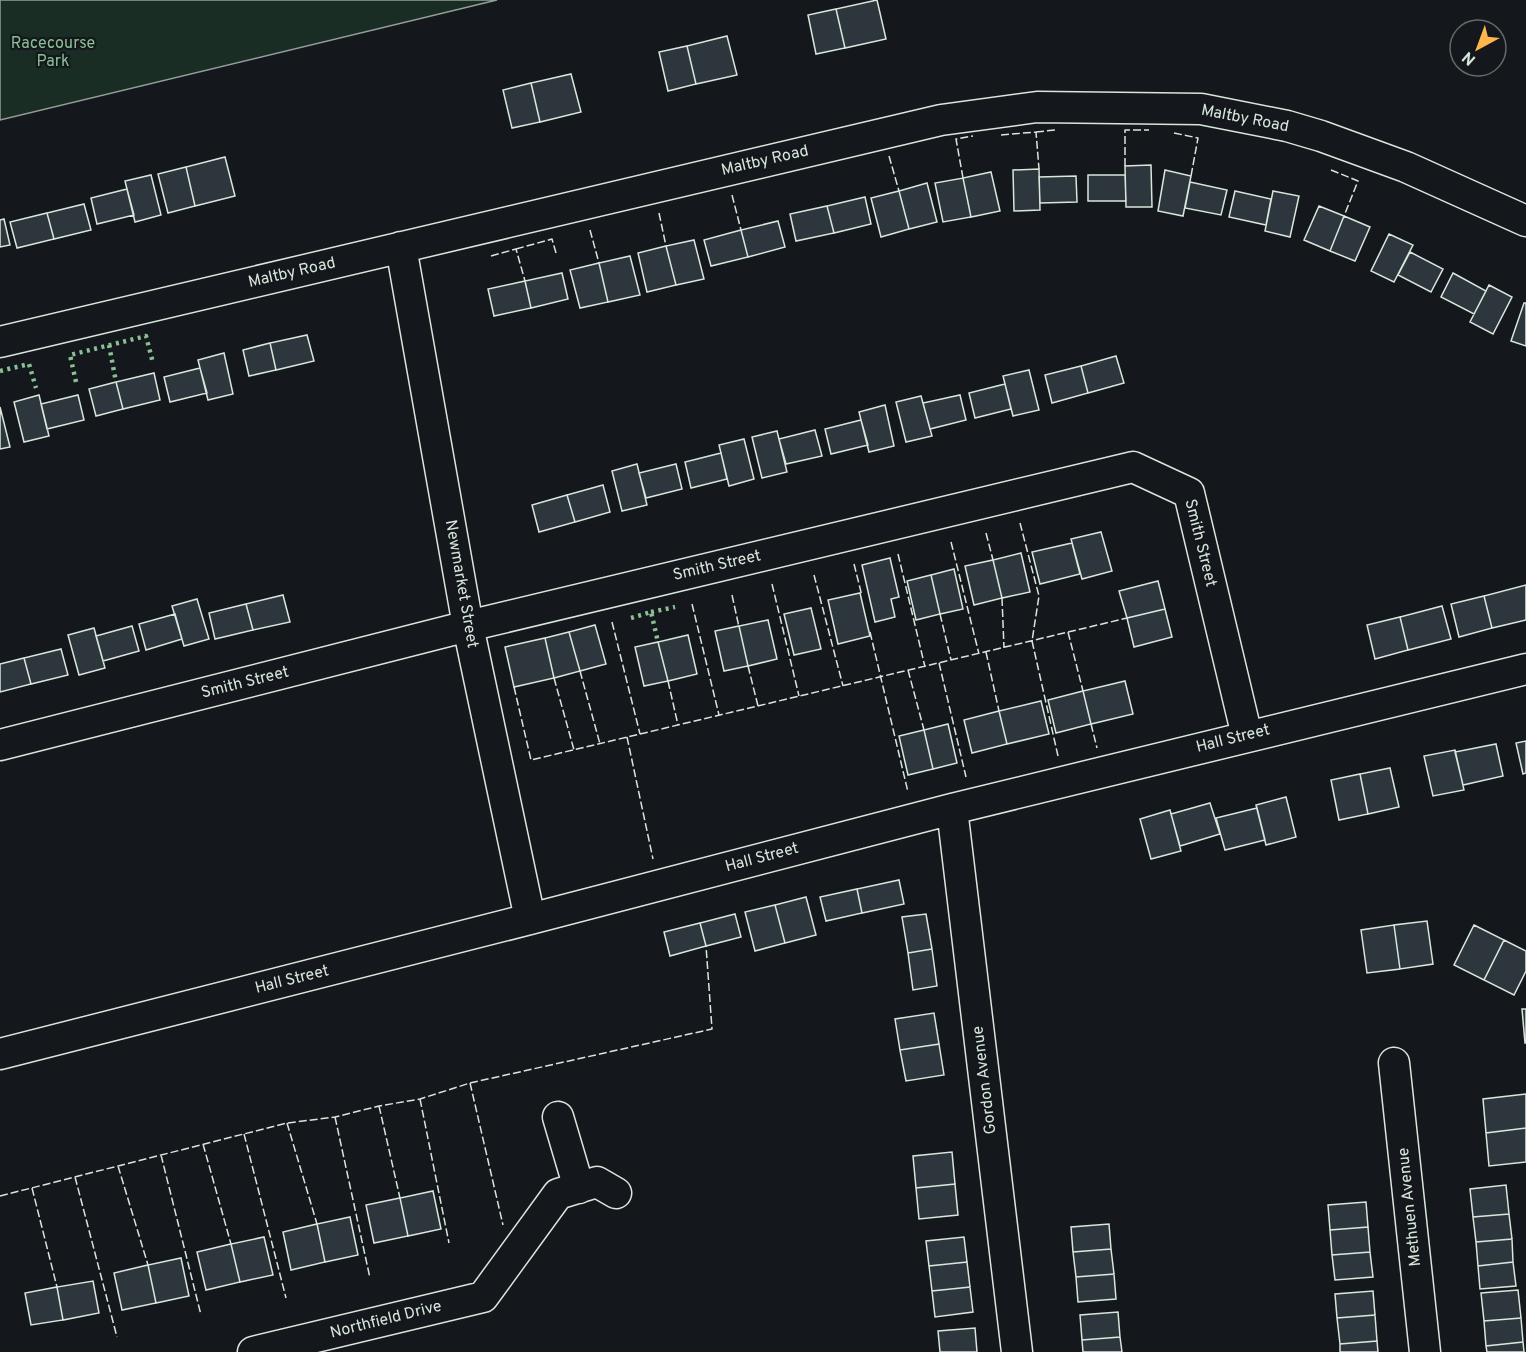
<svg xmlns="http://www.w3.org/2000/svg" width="1526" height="1352" font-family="Overpass,sans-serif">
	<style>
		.green { fill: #1a2d24; stroke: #939e99; stroke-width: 1.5 }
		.building { fill: #2c363c; stroke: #d8e6dc; stroke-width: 1.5 }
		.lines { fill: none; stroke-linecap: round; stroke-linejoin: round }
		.minor-casing { stroke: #d8e6dc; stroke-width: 33 }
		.minor { stroke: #14181c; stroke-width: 30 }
		.hedge { stroke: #8ac095; stroke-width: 4.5; stroke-dasharray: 3 4.5; stroke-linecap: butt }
		.fence { stroke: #d8e6dc; stroke-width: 1.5; stroke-dasharray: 8 3; stroke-linecap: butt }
		.labels { text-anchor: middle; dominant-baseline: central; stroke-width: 4.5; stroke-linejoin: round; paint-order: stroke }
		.park-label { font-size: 16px; fill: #8ac095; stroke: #14181c }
		.street-label { font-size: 16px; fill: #d8e6dc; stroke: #14181c }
	</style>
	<rect width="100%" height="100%" fill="#14181c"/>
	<path class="green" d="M 0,0 L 497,0 L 0,120 Z"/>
	<path class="building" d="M 877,0 L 886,39 L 845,48 L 836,9 Z
		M 836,9 L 845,48 L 816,54 L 808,15 Z
		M 727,36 L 737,75 L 696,84 L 687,46 Z
		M 687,46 L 696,84 L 668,91 L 659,52 Z
		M 571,74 L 581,112 L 540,122 L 531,83 Z
		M 531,83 L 540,122 L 512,128 L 503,90 Z
		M 225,157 L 235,196 L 195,206 L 186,167 Z
		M 1151,165 L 1152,207 L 1126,207 L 1125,166 Z
		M 186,167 L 195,206 L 168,213 L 158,174 Z
		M 1039,169 L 1040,210 L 1014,211 L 1013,170 Z
		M 1165,170 L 1191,176 L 1183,216 L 1158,211 Z
		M 991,172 L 1000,211 L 971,217 L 963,178 Z
		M 151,175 L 161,215 L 135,222 L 125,181 Z
		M 1088,175 L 1125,175 L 1126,201 L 1088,201 Z
		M 1076,176 L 1077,202 L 1040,203 L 1039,177 Z
		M 963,178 L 971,217 L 943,222 L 935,183 Z
		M 1190,182 L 1227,190 L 1221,215 L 1185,208 Z
		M 927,183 L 937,222 L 909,229 L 899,191 Z
		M 127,189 L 134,215 L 97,224 L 91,198 Z
		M 899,191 L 909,229 L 881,237 L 871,198 Z
		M 1235,191 L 1271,199 L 1266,225 L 1229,217 Z
		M 1273,191 L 1299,196 L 1290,237 L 1265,231 Z
		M 865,197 L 871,224 L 834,233 L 827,206 Z
		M 84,204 L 91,230 L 54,239 L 47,213 Z
		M 827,206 L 834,233 L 796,241 L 790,214 Z
		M 1319,206 L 1344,216 L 1330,251 L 1304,240 Z
		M 47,213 L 54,239 L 17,248 L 10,222 Z
		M 1344,216 L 1370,227 L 1355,261 L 1330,251 Z
		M 4,219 L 10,245 L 0,247 L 0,220 Z
		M 778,221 L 785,247 L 748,257 L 741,230 Z
		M 741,230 L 748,257 L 711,266 L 704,240 Z
		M 1389,234 L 1413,245 L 1394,282 L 1371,271 Z
		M 694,240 L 704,279 L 676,285 L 666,246 Z
		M 666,246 L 676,285 L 647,292 L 638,253 Z
		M 1410,252 L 1443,269 L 1431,292 L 1398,275 Z
		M 630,256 L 640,295 L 608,302 L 599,263 Z
		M 599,263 L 608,302 L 580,308 L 570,270 Z
		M 562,273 L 568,299 L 531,308 L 525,281 Z
		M 1453,273 L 1486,291 L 1474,314 L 1441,297 Z
		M 525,281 L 531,308 L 494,316 L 488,289 Z
		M 1489,285 L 1512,297 L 1493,334 L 1470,322 Z
		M 1524,303 L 1526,303 L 1526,346 L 1511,341 Z
		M 307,335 L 314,361 L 276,370 L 270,343 Z
		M 270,343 L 276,370 L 249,376 L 243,350 Z
		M 224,353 L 233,394 L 208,400 L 198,360 Z
		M 1116,356 L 1124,383 L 1088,393 L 1081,366 Z
		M 1081,366 L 1088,393 L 1052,403 L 1045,375 Z
		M 200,368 L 207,393 L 170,402 L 164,377 Z
		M 1029,370 L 1039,410 L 1013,416 L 1003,376 Z
		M 154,373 L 160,400 L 123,409 L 116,382 Z
		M 116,382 L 123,409 L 96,416 L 89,389 Z
		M 1005,384 L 1011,409 L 975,418 L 969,393 Z
		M 39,395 L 49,436 L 24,442 L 14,402 Z
		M 78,395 L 84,420 L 47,429 L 41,404 Z
		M 960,395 L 966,420 L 930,429 L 923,403 Z
		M 921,396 L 932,436 L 906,442 L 896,402 Z
		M 885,405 L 894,446 L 869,452 L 859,412 Z
		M 0,407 L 10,447 L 0,449 Z
		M 861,420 L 868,445 L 831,454 L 825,429 Z
		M 815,430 L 822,456 L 786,464 L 779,439 Z
		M 777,431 L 787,472 L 762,478 L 752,437 Z
		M 744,439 L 754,479 L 729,486 L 719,445 Z
		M 721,453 L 727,479 L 691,488 L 685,462 Z
		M 637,464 L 647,505 L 622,511 L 612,471 Z
		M 676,464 L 682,489 L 646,498 L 639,473 Z
		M 603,485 L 610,512 L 575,522 L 567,495 Z
		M 567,495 L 575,522 L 539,532 L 532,505 Z
		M 1101,532 L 1112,571 L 1082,579 L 1071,539 Z
		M 1072,543 L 1080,574 L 1040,584 L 1032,552 Z
		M 1021,553 L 1030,592 L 1002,598 L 993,560 Z
		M 890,558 L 899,597 L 891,599 L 895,617 L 875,622 L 862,565 Z
		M 993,560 L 1002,598 L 974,605 L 965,566 Z
		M 954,569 L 963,609 L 940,614 L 931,575 Z
		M 931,575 L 940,614 L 916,620 L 907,581 Z
		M 1158,581 L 1165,609 L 1127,618 L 1119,591 Z
		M 1526,585 L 1526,620 L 1492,628 L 1484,596 Z
		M 860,593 L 870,636 L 838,644 L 828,600 Z
		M 283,595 L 290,622 L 253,630 L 246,604 Z
		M 1484,596 L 1492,628 L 1459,637 L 1451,604 Z
		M 197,599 L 209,639 L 184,646 L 172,606 Z
		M 246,604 L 253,630 L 215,639 L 209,613 Z
		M 1442,606 L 1451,639 L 1408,650 L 1400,617 Z
		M 811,608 L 821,649 L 794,655 L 784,614 Z
		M 1165,609 L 1172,637 L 1134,647 L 1127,618 Z
		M 175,614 L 182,639 L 146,650 L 139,624 Z
		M 1400,617 L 1408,650 L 1375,659 L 1367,625 Z
		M 768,620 L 777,659 L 748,666 L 739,626 Z
		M 595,625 L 606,664 L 580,671 L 569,632 Z
		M 132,626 L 139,651 L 103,661 L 96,636 Z
		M 739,626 L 748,666 L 724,671 L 715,631 Z
		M 94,628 L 105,668 L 79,675 L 68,635 Z
		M 569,632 L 580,671 L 554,678 L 545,638 Z
		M 688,635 L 697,674 L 668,681 L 658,642 Z
		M 545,638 L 554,678 L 514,687 L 505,647 Z
		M 658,642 L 668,681 L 644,686 L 635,647 Z
		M 61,649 L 68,675 L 31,684 L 24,658 Z
		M 24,658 L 31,684 L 0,692 L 0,664 Z
		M 1125,681 L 1133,714 L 1091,724 L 1083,691 Z
		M 1083,691 L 1091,724 L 1056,733 L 1048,700 Z
		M 1041,701 L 1049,734 L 1007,744 L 999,711 Z
		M 999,711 L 1007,744 L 972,753 L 964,720 Z
		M 948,724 L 957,763 L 933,769 L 924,730 Z
		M 924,730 L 933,769 L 908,775 L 899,736 Z
		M 1526,741 L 1526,773 L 1523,774 L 1516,743 Z
		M 1496,744 L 1503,776 L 1463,785 L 1455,752 Z
		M 1455,750 L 1464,790 L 1433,796 L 1424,756 Z
		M 1390,768 L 1399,807 L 1368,814 L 1360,774 Z
		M 1360,774 L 1368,814 L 1339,820 L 1331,780 Z
		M 1286,797 L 1296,837 L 1266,845 L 1256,805 Z
		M 1210,803 L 1220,834 L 1180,846 L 1171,814 Z
		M 1257,808 L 1265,840 L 1225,850 L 1216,818 Z
		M 1170,810 L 1181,851 L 1151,859 L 1140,819 Z
		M 899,880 L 904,904 L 862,913 L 857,889 Z
		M 857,889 L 862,913 L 826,921 L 820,897 Z
		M 806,897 L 816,935 L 785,943 L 775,905 Z
		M 775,905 L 785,943 L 755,951 L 745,912 Z
		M 735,914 L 741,937 L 706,946 L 700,923 Z
		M 926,914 L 932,949 L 908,953 L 902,917 Z
		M 1427,921 L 1433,964 L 1400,969 L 1394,925 Z
		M 700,923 L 706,946 L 670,956 L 664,932 Z
		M 1394,925 L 1400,969 L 1367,973 L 1361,930 Z
		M 1474,925 L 1504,940 L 1484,980 L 1454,965 Z
		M 1504,940 L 1526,951 L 1526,971 L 1514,995 L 1484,980 Z
		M 932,949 L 937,986 L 913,990 L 908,953 Z
		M 1522,1009 L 1526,1009 L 1526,1043 L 1525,1043 Z
		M 934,1013 L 939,1044 L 900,1050 L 895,1019 Z
		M 939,1044 L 944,1075 L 906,1081 L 900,1050 Z
		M 1526,1094 L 1526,1128 L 1486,1133 L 1483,1099 Z
		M 1526,1128 L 1526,1162 L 1489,1166 L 1486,1133 Z
		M 952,1152 L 955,1184 L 916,1188 L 913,1156 Z
		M 955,1184 L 958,1215 L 919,1219 L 916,1188 Z
		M 1506,1185 L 1509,1214 L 1473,1217 L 1470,1189 Z
		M 433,1191 L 441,1229 L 408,1236 L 400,1198 Z
		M 400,1198 L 408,1236 L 374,1243 L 366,1205 Z
		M 1366,1202 L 1368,1227 L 1330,1230 L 1328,1205 Z
		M 1509,1214 L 1512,1239 L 1476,1242 L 1473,1217 Z
		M 350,1217 L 358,1255 L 325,1262 L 317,1224 Z
		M 317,1224 L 325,1262 L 291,1270 L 283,1232 Z
		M 1109,1224 L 1111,1249 L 1073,1252 L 1071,1227 Z
		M 1368,1227 L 1370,1252 L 1332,1255 L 1330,1230 Z
		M 264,1237 L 273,1275 L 240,1282 L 231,1244 Z
		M 964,1237 L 967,1262 L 929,1266 L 926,1241 Z
		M 1512,1239 L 1513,1262 L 1478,1266 L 1476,1242 Z
		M 231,1244 L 240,1282 L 206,1290 L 197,1252 Z
		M 1111,1249 L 1114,1274 L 1076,1277 L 1073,1252 Z
		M 1370,1252 L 1373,1277 L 1335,1280 L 1332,1255 Z
		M 181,1258 L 189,1296 L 156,1303 L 148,1265 Z
		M 967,1262 L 970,1287 L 932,1291 L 929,1266 Z
		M 1513,1262 L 1516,1286 L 1480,1289 L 1478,1266 Z
		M 148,1265 L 156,1303 L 122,1310 L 114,1273 Z
		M 1114,1274 L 1116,1299 L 1078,1302 L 1076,1277 Z
		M 93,1281 L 99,1313 L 63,1320 L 57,1287 Z
		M 57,1287 L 63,1320 L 31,1325 L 25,1293 Z
		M 970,1287 L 973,1312 L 935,1317 L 932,1291 Z
		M 1518,1290 L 1521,1318 L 1484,1321 L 1481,1293 Z
		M 1373,1291 L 1375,1315 L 1337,1318 L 1335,1294 Z
		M 1118,1312 L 1120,1337 L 1082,1340 L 1080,1315 Z
		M 1375,1315 L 1377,1341 L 1340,1344 L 1337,1318 Z
		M 1521,1318 L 1523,1342 L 1486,1346 L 1484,1321 Z
		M 975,1328 L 977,1352 L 940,1352 L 938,1331 Z
		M 1120,1337 L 1122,1352 L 1083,1352 L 1082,1340 Z
		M 1377,1341 L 1378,1352 L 1340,1352 L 1340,1344 Z
		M 1523,1342 L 1524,1352 L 1487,1352 L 1486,1346 Z"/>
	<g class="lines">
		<defs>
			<path id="minor" d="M 401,247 L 468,626 L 530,919
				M 0,342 L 941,120 L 1037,107 L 1201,109 L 1287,126 L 1321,136 L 1406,167 L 1526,221
				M 0,745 L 468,626 L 1133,467 L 1189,493 L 1247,736
				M 952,809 L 1017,1352
				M 0,1054 L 530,919 L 952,809 L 1526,669
				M 1394,1063 L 1425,1352
				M 558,1117 L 579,1188
				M 253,1352 L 483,1297 L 558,1194 L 597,1182 L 616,1193"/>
		</defs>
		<use href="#minor" class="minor-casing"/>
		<use href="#minor" class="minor"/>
		<path class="hedge" d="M 109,345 L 116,382
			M 0,371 L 29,364 L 36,388
			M 76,382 L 70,355 L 146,336 L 153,363
			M 651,612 L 675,607
			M 631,618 L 651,612 L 658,642"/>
		<path class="fence" d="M 1036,132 L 1055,130
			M 1174,133 L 1198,138 L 1191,176
			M 1001,135 L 1036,132 L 1039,169
			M 889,156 L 899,191
			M 1125,166 L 1125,130 L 1149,130
			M 1331,170 L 1358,181 L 1344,216
			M 963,178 L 956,139 L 973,136
			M 732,195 L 741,230
			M 659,213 L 666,246
			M 590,230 L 599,263
			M 516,249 L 552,239 L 556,253
			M 491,256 L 516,249 L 525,281
			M 1020,523 L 1039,596 L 1032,641 L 1058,756
			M 986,533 L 993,560
			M 951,542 L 979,654
			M 898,554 L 925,667
			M 854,564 L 862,596
			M 814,575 L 843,686
			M 772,584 L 799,696
			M 732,595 L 739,627
			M 1002,598 L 1004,648
			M 692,604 L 719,715
			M 940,614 L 951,660
			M 612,622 L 640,734
			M 870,632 L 908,792
			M 1068,632 L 1083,691
			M 986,652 L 999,711
			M 939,663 L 966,777
			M 748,666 L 758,706
			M 908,670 L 924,730
			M 580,671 L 600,744
			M 554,678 L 574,750
			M 668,681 L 678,725
			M 514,687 L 531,760 L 1127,618
			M 1091,724 L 1097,748
			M 627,737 L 653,859
			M 470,1083 L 503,1225
			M 420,1099 L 449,1243
			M 379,1106 L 400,1198
			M 335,1117 L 370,1278
			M 287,1123 L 317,1224
			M 244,1134 L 286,1298
			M 203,1144 L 231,1244
			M 161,1155 L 201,1315
			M 118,1166 L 148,1265
			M 75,1177 L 117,1337
			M 32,1188 L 57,1287
			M 0,1196 L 287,1123 L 335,1117 L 379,1106 L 420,1099 L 470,1083 L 712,1029 L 706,946"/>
	</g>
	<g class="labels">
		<g class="park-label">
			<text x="53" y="44">Racecourse<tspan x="53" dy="18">Park</tspan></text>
		</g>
		<g class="street-label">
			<text transform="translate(1245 119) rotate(11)">Maltby Road</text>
			<text transform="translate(765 161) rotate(-13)">Maltby Road</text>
			<text transform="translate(292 273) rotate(-13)">Maltby Road</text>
			<text transform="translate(1200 543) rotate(76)">Smith Street</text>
			<text transform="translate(717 566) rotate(-13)">Smith Street</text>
			<text transform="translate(461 584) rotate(80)">Newmarket Street</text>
			<text transform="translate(245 683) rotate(-14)">Smith Street</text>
			<text transform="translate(1233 739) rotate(-14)">Hall Street</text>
			<text transform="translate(762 858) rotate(-15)">Hall Street</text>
			<text transform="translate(292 980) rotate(-14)">Hall Street</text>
			<text transform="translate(985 1080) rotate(-97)">Gordon Avenue</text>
			<text transform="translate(1410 1207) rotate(-96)">Methuen Avenue</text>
			<text transform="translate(386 1320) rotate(-14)">Northfield Drive</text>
		</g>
	</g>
	<g transform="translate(1478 48) rotate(221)"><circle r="28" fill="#14181c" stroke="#626a69" stroke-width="1.5"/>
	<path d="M0-4.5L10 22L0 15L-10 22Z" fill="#ffb74d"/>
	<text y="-9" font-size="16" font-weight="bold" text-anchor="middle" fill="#d8e6dc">N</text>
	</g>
</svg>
